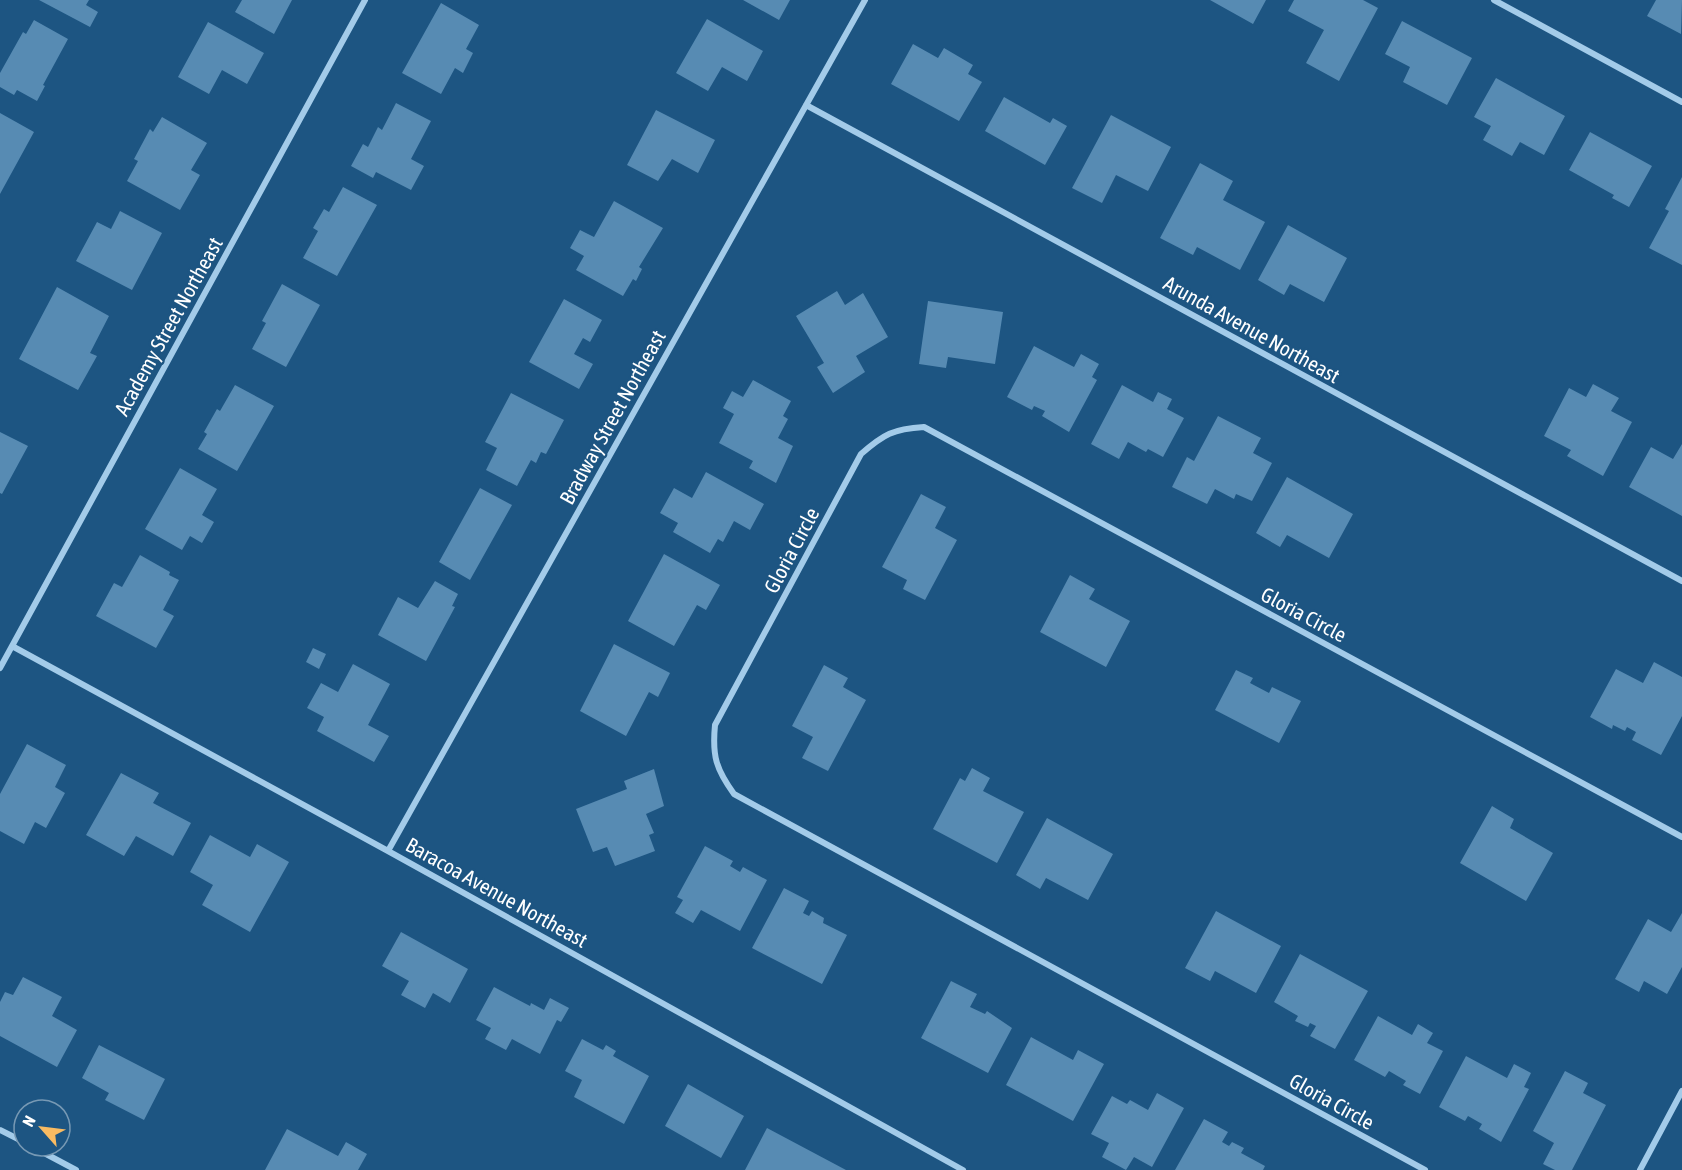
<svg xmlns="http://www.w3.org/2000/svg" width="1682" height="1170" font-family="'Asap Condensed',sans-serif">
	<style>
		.building { fill: #578bb3 }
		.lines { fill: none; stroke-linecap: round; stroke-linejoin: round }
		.street { stroke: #a3cbe9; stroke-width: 6 }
		.labels { text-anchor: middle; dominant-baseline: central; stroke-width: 4.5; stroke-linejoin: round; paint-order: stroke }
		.street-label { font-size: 21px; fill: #fff; stroke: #1d5582 }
	</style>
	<rect width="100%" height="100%" fill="#1d5582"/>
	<path class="building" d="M 39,0 L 89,0 L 86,5 L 98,12 L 90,27 Z
		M 242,0 L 292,0 L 274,34 L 235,12 Z
		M 743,0 L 790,0 L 779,20 Z
		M 1210,0 L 1266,0 L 1253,24 Z
		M 1294,0 L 1363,0 L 1378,8 L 1339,81 L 1306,63 L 1324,30 L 1288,11 Z
		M 1656,0 L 1682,0 L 1681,34 L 1647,16 Z
		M 441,3 L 479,25 L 466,49 L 473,53 L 463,73 L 455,68 L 441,94 L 402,73 Z
		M 707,19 L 763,51 L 747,81 L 722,67 L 708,91 L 676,73 Z
		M 34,20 L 68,39 L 43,85 L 45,86 L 37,101 L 17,90 L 14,95 L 0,87 L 0,73 L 23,32 L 26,34 Z
		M 1402,21 L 1472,58 L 1447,105 L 1403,82 L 1410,67 L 1385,54 Z
		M 208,22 L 264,53 L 247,84 L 222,70 L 209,94 L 178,77 Z
		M 913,44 L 938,58 L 944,48 L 973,65 L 968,74 L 982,82 L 959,121 L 891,84 Z
		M 1496,78 L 1565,116 L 1544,155 L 1520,142 L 1512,156 L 1483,140 L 1491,126 L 1474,117 Z
		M 1004,97 L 1050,123 L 1053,118 L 1067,126 L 1045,165 L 985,131 Z
		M 396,103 L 431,121 L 411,159 L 424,166 L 411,190 L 376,172 L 373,178 L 351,166 L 363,144 L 368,147 L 378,127 L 382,130 Z
		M 656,110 L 715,140 L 698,173 L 672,159 L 658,181 L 627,165 Z
		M 0,113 L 34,132 L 0,194 Z
		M 1111,115 L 1171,147 L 1148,191 L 1116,175 L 1102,203 L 1072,188 Z
		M 162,117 L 207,143 L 191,170 L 200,175 L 180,210 L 127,181 L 138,161 L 134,159 L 150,129 L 153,132 Z
		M 1590,132 L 1652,166 L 1629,207 L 1612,198 L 1614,195 L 1569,170 Z
		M 1200,163 L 1233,181 L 1223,200 L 1265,222 L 1240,270 L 1197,247 L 1193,255 L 1160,238 Z
		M 1682,177 L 1682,265 L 1649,248 L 1669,211 L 1665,209 Z
		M 343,187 L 377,205 L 337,276 L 303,258 L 318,231 L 313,228 L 324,209 L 329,212 Z
		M 614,201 L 663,228 L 639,267 L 642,269 L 636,281 L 633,279 L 623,296 L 576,270 L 584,256 L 570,248 L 580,230 L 594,237 Z
		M 120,211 L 162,233 L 132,290 L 76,261 L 97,222 L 111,229 Z
		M 1288,225 L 1347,258 L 1324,302 L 1290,284 L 1284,295 L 1258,280 Z
		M 282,284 L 320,305 L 286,367 L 252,349 L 266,323 L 262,321 Z
		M 57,287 L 109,316 L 90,353 L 97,356 L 78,390 L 19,359 Z
		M 837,291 L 845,305 L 863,293 L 888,337 L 856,356 L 865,372 L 833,393 L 817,367 L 824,363 L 796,316 Z
		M 564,299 L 602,320 L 590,342 L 583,338 L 574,354 L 593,364 L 579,389 L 529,362 Z
		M 928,301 L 1003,312 L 995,364 L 948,357 L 946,368 L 919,364 Z
		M 1034,346 L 1074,367 L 1081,354 L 1099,364 L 1092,377 L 1097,380 L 1069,432 L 1042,416 L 1045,411 L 1034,406 L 1032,410 L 1007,397 Z
		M 753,380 L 791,401 L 783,416 L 788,419 L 778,438 L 793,446 L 776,483 L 749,468 L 753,461 L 719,443 L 734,414 L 723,408 L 732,391 L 743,397 Z
		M 1593,384 L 1619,398 L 1611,411 L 1632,422 L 1603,476 L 1567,456 L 1571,450 L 1544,436 L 1569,388 L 1586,397 Z
		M 235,385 L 274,406 L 237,471 L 198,449 L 207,434 L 204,432 L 217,409 L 220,411 Z
		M 1122,385 L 1153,402 L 1158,392 L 1172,399 L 1167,409 L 1184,418 L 1163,457 L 1148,449 L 1146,452 L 1128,442 L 1119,459 L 1091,444 Z
		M 511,393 L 564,420 L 546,454 L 541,452 L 536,463 L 531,460 L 517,486 L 486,470 L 497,448 L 485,442 Z
		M 1218,416 L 1261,438 L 1253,453 L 1272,463 L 1252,501 L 1236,494 L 1234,499 L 1215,489 L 1207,504 L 1172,487 L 1187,457 L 1194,461 Z
		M 0,432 L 28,446 L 2,494 L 0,493 Z
		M 1682,444 L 1682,516 L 1629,487 L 1651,447 L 1673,459 Z
		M 180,468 L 217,489 L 202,515 L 214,522 L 202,543 L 190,536 L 182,550 L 145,529 Z
		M 706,472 L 764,504 L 750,530 L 734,521 L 723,542 L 718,539 L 710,553 L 673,532 L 678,523 L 660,513 L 674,488 L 692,498 Z
		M 1287,477 L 1353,514 L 1329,558 L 1287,535 L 1280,547 L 1256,533 Z
		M 480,488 L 512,505 L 470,580 L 439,562 Z
		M 921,494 L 946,507 L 935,528 L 957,540 L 925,600 L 903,589 L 907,580 L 882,567 Z
		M 664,554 L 720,585 L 706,610 L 697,605 L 674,646 L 628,621 Z
		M 140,555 L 170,572 L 169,575 L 179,580 L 163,610 L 174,616 L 156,648 L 96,616 L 114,583 L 122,587 Z
		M 1070,575 L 1095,589 L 1089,599 L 1130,621 L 1106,667 L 1040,632 Z
		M 435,581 L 458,594 L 452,606 L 455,607 L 426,661 L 378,635 L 398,597 L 418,608 Z
		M 614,644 L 670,673 L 658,697 L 649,692 L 626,736 L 580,711 Z
		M 313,648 L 326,654 L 319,669 L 306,662 Z
		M 1654,662 L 1682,677 L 1682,716 L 1661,755 L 1632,740 L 1636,732 L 1627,727 L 1625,731 L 1613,725 L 1612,729 L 1590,717 L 1616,669 L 1643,683 Z
		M 353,664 L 390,684 L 368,725 L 389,736 L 374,762 L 317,731 L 324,717 L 307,708 L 321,683 L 338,692 Z
		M 824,665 L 848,678 L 843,687 L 866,700 L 828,771 L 802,758 L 813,737 L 792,726 Z
		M 1236,670 L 1253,678 L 1250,683 L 1269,693 L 1272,687 L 1301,701 L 1279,743 L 1215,710 Z
		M 27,744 L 66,765 L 55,787 L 65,793 L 46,828 L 35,822 L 24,844 L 0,831 L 0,794 Z
		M 972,768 L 990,778 L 983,791 L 1024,812 L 997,863 L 933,829 L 960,778 L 965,781 Z
		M 654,769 L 664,806 L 646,814 L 654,833 L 649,835 L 655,851 L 615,866 L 607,847 L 593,852 L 576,809 L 627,789 L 624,781 Z
		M 121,773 L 159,793 L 153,803 L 191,823 L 173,856 L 136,836 L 124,856 L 86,835 Z
		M 1492,806 L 1514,819 L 1510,828 L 1553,853 L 1526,901 L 1460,863 Z
		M 1047,818 L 1113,854 L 1088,900 L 1046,878 L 1040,889 L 1016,875 Z
		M 210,835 L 250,857 L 257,844 L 289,862 L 250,932 L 202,905 L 213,885 L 190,872 Z
		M 705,846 L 733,861 L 730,866 L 740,872 L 743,867 L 767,880 L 740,931 L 701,910 L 693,923 L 675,913 L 683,900 L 677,897 Z
		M 784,888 L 809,901 L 803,913 L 809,916 L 812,911 L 824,918 L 823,923 L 847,935 L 822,984 L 752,948 Z
		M 1216,911 L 1281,946 L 1256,993 L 1215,971 L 1210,981 L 1185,968 Z
		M 1682,913 L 1682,967 L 1667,994 L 1644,981 L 1639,992 L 1615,979 L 1648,919 L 1671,932 Z
		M 401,932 L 468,969 L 450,1003 L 433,993 L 425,1008 L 401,995 L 409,981 L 382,966 Z
		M 1300,954 L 1368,991 L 1335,1049 L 1310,1036 L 1316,1026 L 1310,1023 L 1308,1027 L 1295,1021 L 1298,1016 L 1274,1002 Z
		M 23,977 L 62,997 L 52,1016 L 77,1030 L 57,1067 L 0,1036 L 0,1002 L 5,992 L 13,995 Z
		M 951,981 L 977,994 L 970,1007 L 985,1014 L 987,1011 L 1012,1028 L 988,1073 L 921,1038 Z
		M 494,987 L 530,1006 L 531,1003 L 544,1010 L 550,998 L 569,1008 L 561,1022 L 557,1020 L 540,1054 L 512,1039 L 506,1050 L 485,1039 L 491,1028 L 476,1020 Z
		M 1378,1016 L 1412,1035 L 1418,1024 L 1433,1033 L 1427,1043 L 1443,1051 L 1420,1094 L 1403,1085 L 1406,1081 L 1389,1071 L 1385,1077 L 1354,1060 Z
		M 1031,1037 L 1073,1060 L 1078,1050 L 1104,1064 L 1073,1121 L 1006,1085 Z
		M 582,1039 L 603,1050 L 606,1045 L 616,1051 L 613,1056 L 649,1076 L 624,1124 L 574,1097 L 582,1080 L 565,1071 Z
		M 99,1045 L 165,1079 L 144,1120 L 105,1100 L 109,1093 L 82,1078 Z
		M 1466,1056 L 1507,1078 L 1514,1064 L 1531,1073 L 1524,1087 L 1529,1089 L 1501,1142 L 1479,1129 L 1482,1124 L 1468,1116 L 1465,1121 L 1439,1107 Z
		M 1565,1071 L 1588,1083 L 1583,1093 L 1606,1105 L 1572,1170 L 1555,1170 L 1543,1164 L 1554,1143 L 1533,1131 Z
		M 688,1084 L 744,1116 L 721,1158 L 665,1126 Z
		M 1157,1093 L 1184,1108 L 1152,1167 L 1134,1157 L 1126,1170 L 1102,1157 L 1109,1143 L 1091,1134 L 1112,1096 L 1127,1104 L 1130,1100 L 1148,1110 Z
		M 1204,1119 L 1228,1132 L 1222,1142 L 1229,1146 L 1232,1142 L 1244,1148 L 1241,1153 L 1265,1166 L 1263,1170 L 1175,1170 Z
		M 767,1128 L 846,1170 L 745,1170 Z
		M 287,1129 L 338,1156 L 346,1142 L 367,1154 L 358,1170 L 265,1170 Z"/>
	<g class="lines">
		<path class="street" d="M 1494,0 L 1682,102
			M 806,105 L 1682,581
			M 12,646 L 388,851 L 963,1170
			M 0,668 L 365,0
			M 388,851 L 865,0
			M 0,1130 L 24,1142
			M 31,1146 L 76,1170
			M 1425,1170 L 734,794 C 716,769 712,756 715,725 L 861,454 C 884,434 893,429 924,427 L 1682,837
			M 1640,1170 L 1682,1091"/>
	</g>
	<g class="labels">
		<g class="street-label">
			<text transform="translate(168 326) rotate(-61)">Academy Street Northeast</text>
			<text transform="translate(1252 329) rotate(29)">Arunda Avenue Northeast</text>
			<text transform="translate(612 417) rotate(-61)">Bradway Street Northeast</text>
			<text transform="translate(791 550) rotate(-62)">Gloria Circle</text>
			<text transform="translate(1304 614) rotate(28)">Gloria Circle</text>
			<text transform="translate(497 892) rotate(29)">Baracoa Avenue Northeast</text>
			<text transform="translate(1332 1101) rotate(29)">Gloria Circle</text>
		</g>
	</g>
	<g transform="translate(42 1128) rotate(298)"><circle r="28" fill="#1d5582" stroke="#7799b4" stroke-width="1.5"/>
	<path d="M0-4.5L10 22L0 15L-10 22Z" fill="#f9bb62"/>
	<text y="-9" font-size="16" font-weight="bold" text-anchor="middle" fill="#ffffff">N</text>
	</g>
</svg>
